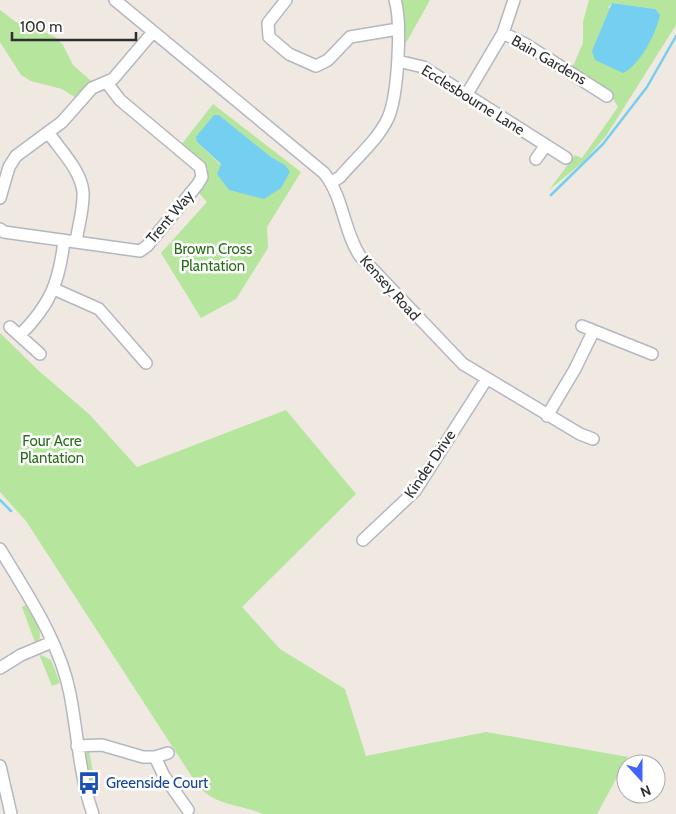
<svg xmlns="http://www.w3.org/2000/svg" width="676" height="814" font-family="Cabin,sans-serif">
	<style>
		.green { fill: #b6e59e; fill-rule: evenodd }
		.water { fill: #75cff0 }
		.lines { fill: none; stroke-linecap: round; stroke-linejoin: round }
		.stream { stroke: #75cff0; stroke-width: 2.5 }
		.minor-casing { stroke: #b4b7c1; stroke-width: 14 }
		.minor { stroke: #fff; stroke-width: 11 }
		.labels { text-anchor: middle; dominant-baseline: central; stroke-width: 5; stroke-linejoin: round; paint-order: stroke }
		.street-label { font-size: 15px; fill: #2e2e2e; stroke: #fff }
		.park-label { font-size: 15px; fill: #2c6e1b; stroke: #fff }
		.transit-label { font-size: 15px; fill: #164399; stroke: #fff; text-anchor: start }
	</style>
	<rect width="100%" height="100%" fill="#efe9e1"/>
	<path class="green" d="M 401,0 L 430,0 L 406,43 Z
		M 589,0 L 676,0 L 676,25 L 606,136 L 584,161 L 549,190 L 575,155 L 582,158 L 618,107 L 611,95 L 572,68 L 583,43 L 583,22 ZM 612,3 L 655,9 L 608,8 Z
		M 0,10 L 16,22 L 34,27 L 55,37 L 63,45 L 73,65 L 91,81 L 76,98 L 62,89 L 31,81 L 21,75 L 0,42 Z
		M 213,104 L 301,172 L 267,227 L 268,248 L 236,299 L 201,318 L 161,253 L 207,202 L 198,192 L 207,180 L 208,169 L 181,145 ZM 219,115 L 271,157 L 285,165 L 284,181 L 280,188 L 217,175 L 221,165 L 197,142 Z
		M 0,333 L 39,371 L 89,414 L 137,467 L 286,410 L 356,494 L 242,607 L 280,649 L 345,689 L 366,756 L 486,732 L 628,757 L 597,814 L 263,814 C 239,804 213,806 196,783 L 26,521 L 0,492 Z
		M 25,605 C 32,616 47,633 36,645 L 22,607 Z
		M 39,654 L 51,660 L 60,683 L 52,686 Z
		M 89,750 L 95,784 L 87,785 L 84,757 Z"/>
	<path class="water" d="M 612,3 L 655,9 L 660,15 C 656,34 640,65 623,73 L 595,60 L 592,51 Z
		M 214,115 L 219,115 L 271,157 L 285,165 L 290,172 L 281,188 L 264,199 L 229,190 L 217,174 L 221,164 L 197,142 L 196,137 Z"/>
	<g class="lines">
		<path class="stream" d="M 551,195 L 603,144 L 647,87 L 676,36
			M 0,500 L 11,511"/>
		<defs>
			<path id="minor" d="M 115,0 L 324,173 C 344,198 343,230 360,256 L 463,364 L 580,434 L 593,439
				M 286,0 L 268,23 L 269,37 L 289,54 L 316,66 L 328,60 L 350,37 L 398,29
				M 503,33 L 525,44 L 607,96
				M 398,61 L 423,67 L 566,158
				M 467,94 L 503,33 L 514,0
				M 48,132 C 60,150 81,170 83,192 C 84,208 78,227 76,242
				M 536,159 L 546,145
				M 332,182 L 340,177 C 355,159 378,140 388,118 C 398,96 402,23 395,0
				M 0,198 L 9,167 L 16,156 L 62,122 L 92,88 L 113,79 L 153,32
				M 0,229 L 4,232 L 140,251 L 147,246 L 198,184 L 202,177 L 200,167 L 120,100 L 107,83
				M 54,289 L 99,309 L 146,363
				M 582,326 L 652,354
				M 10,327 L 40,354
				M 20,335 C 50,305 59,283 64,241
				M 547,416 L 575,369 L 593,332
				M 363,540 L 415,491 L 486,380
				M 0,549 C 27,594 60,642 70,694 C 78,735 79,775 93,814
				M 0,668 L 21,655 L 52,642
				M 77,746 L 102,745 L 143,757 L 155,757 L 164,776 L 188,810
				M 155,757 L 168,753
				M 0,766 L 11,814"/>
		</defs>
		<use href="#minor" class="minor-casing"/>
		<use href="#minor" class="minor"/>
	</g>
	<defs>
		<symbol id="bus-bare" viewBox="-9 -9 18 18"><path d="M-5-6H5V4H4V6H2V4H-2V6H-4V4H-5ZM-3.5-4V0h7V-4ZM-3.5 1.2v1.5H-2V1.2ZM2 1.2v1.5H3.5V1.2Z" fill="#1a4fb4" stroke="#fff" stroke-width="2.5" paint-order="stroke"/></symbol>
	</defs>
	<g fill-rule="evenodd">
		<use href="#bus-bare" x="73" y="767" width="32" height="32"/>
	</g>
	<g class="labels">
		<g class="street-label">
			<text transform="translate(549 60) rotate(30)">Bain Gardens</text>
			<text transform="translate(473 100) rotate(32)">Ecclesbourne Lane</text>
			<text transform="translate(170 217) rotate(-50)">Trent Way</text>
			<text transform="translate(390 288) rotate(48)">Kensey Road</text>
			<text transform="translate(430 464) rotate(-56)">Kinder Drive</text>
		</g>
		<g class="park-label">
			<text x="213" y="249">Brown Cross<tspan x="213" dy="17">Plantation</tspan></text>
			<text x="52" y="441">Four Acre<tspan x="52" dy="17">Plantation</tspan></text>
		</g>
		<g class="transit-label">
			<text x="106" y="783">Greenside Court</text>
		</g>
	</g>
	<g transform="translate(641 779) rotate(159)"><circle r="24" fill="#ffffff" stroke="#ababab"/>
	<path d="M0-4L9 19L0 12L-9 19Z" fill="#4264fb"/>
	<text y="-8" font-size="14" font-weight="bold" text-anchor="middle" fill="#2e2e2e">N</text>
	</g>
	<path d="M12 32v8h124v-8" fill="none" stroke="#2e2e2e" stroke-width="2.5"/>
	<text x="20" y="32" font-size="15" fill="#2e2e2e" stroke="#ffffff" stroke-width="4" paint-order="stroke">100 m</text>
</svg>
